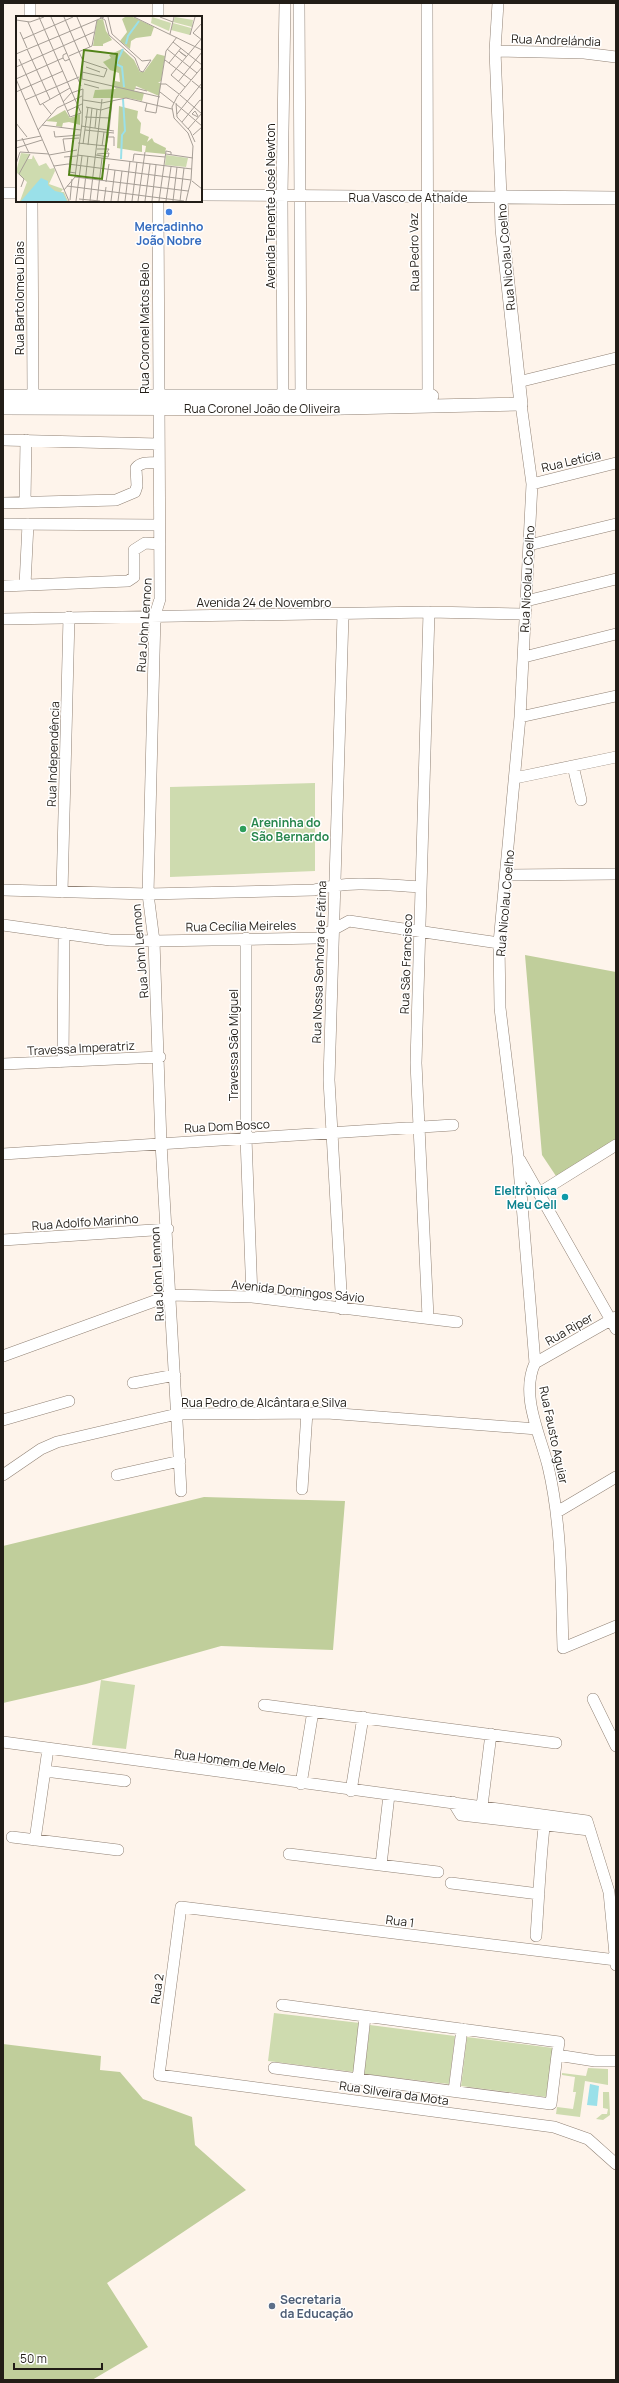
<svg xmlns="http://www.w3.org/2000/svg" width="619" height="2383" font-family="Manrope,sans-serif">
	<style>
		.green { fill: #cedbaf }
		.forest { fill: #c0ce9b }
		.water { fill: #9ae0e9 }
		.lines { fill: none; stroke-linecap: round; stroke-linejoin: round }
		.minor-casing { stroke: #918275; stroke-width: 12 }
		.tertiary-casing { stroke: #918275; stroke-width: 14 }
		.minor { stroke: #fff; stroke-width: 11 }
		.tertiary { stroke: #fff; stroke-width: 13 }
		.shop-dot { fill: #3f7fe0; stroke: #fff; stroke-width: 1.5 }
		.leisure-dot { fill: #2e9e5b; stroke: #fff; stroke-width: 1.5 }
		.culture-dot { fill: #0f9aa8; stroke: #fff; stroke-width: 1.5 }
		.service-dot { fill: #5c6f8a; stroke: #fff; stroke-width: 1.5 }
		.labels { text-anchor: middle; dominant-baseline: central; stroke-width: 3; stroke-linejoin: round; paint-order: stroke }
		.street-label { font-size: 12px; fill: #221d17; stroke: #fff }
		.shop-label { font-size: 12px; font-weight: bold; fill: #366cbe; stroke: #fff }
		.leisure-label { font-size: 12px; font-weight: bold; fill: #27864d; stroke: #fff; text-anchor: start }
		.culture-label { font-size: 12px; font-weight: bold; fill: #0d838f; stroke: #fff; text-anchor: end }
		.service-label { font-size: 12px; font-weight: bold; fill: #4e5e75; stroke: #fff; text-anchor: start }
		.inset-river { fill: none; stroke: #9ae0e9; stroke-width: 2 }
		.inset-road { fill: none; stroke: #a69e96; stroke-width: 1 }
		.view { fill: #518318; fill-opacity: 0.15; stroke: #518318; stroke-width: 2 }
		.inset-edge { fill: none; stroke: #221d17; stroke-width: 2 }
	</style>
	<rect width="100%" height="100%" fill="#fef4eb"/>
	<path class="green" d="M 315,783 L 315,871 L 170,877 L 170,787 Z
		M 101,1680 L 135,1685 L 126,1749 L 92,1745 Z
		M 274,2013 L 360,2023 L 354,2072 L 268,2061 Z
		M 370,2025 L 455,2036 L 449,2084 L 364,2074 Z
		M 467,2037 L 553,2048 L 546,2097 L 461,2086 Z
		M 588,2068 L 608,2069 L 608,2085 L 585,2081 L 580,2117 L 556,2114 L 557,2107 L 573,2109 L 576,2092 L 573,2092 L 575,2077 L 562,2075 L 562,2073 L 586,2076 Z
		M 603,2092 L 609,2092 L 610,2115 L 603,2120 L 596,2119 L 602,2114 L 607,2114 L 608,2109 L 603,2108 Z"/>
	<path class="forest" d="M 525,955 L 616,972 L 616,1140 L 556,1176 L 542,1155 Z
		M 204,1497 L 345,1501 L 333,1650 L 221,1646 L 86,1684 L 3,1703 L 3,1546 Z
		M 3,2044 L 101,2056 L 100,2070 L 120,2072 L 143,2099 L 192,2117 L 195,2145 L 246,2190 L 107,2283 L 148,2347 L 92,2380 L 3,2380 Z"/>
	<path class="water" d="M 590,2084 L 599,2086 L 597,2106 L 587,2105 Z"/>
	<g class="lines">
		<defs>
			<path id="minor" d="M 30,3 L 30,17
				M 299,3 L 301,404
				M 427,3 L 428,405
				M 158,17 L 158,3
				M 495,51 L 584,53 L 616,57
				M 3,193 L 17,193
				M 201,195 L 501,197 L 495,51 L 498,3
				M 32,201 L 33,396
				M 158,201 L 160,599 L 155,615 L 148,894 L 154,941 L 161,1143 L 181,1491
				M 518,382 L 616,358
				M 283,404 L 282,195 L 285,3
				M 521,404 L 532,484 L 520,717 L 499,943 L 500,1008 L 518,1156 L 535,1363 C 520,1395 540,1434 548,1466 C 562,1525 561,1588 563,1648 L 616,1626
				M 3,440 L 158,444
				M 532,484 L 616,463
				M 25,502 L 26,440
				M 3,503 L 116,500 L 135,492 L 137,486 L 136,468 C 142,461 150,463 159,463
				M 3,524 L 159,525
				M 529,545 L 616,524
				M 25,585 L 28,524
				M 3,586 L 128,581 L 134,577 L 134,550 L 145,543 L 160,544
				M 526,601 L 616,579
				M 3,619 L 429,612 L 524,614
				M 524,657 L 616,634
				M 520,717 L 616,696
				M 573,766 L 581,800
				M 515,778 L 616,757
				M 507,875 L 616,874
				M 3,890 L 148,894 L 314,890 C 350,880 385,885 421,887
				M 62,892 L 69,617
				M 3,925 L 110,940 L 154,941 L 318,938 L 349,921 L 499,943
				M 246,938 L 246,1138 L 252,1297
				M 63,1062 L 64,933
				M 3,1064 L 160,1057
				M 3,1154 L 453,1125
				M 520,1160 L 616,1329
				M 539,1193 L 616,1145
				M 3,1240 L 168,1229
				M 342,1309 L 329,1080 L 343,615
				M 428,1317 L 416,1063 L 429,612
				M 3,1356 L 171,1295 L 252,1297 L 457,1322
				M 535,1363 L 616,1317
				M 133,1383 L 175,1375
				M 3,1420 L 69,1401
				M 3,1475 L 41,1449 L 57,1442 L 177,1414 L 327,1413 L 537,1429
				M 117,1475 L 180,1461
				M 302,1489 L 307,1412
				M 557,1512 L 616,1477
				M 593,1699 L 616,1746
				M 264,1705 L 556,1743
				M 3,1742 L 587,1821 L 609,1892 L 616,1965
				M 45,1771 L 125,1781
				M 301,1784 L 313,1711
				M 351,1791 L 363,1717
				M 453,1802 L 461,1815 L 589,1830
				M 482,1806 L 491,1734
				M 12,1837 L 118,1850
				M 35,1840 L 48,1749
				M 289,1854 L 438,1872
				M 381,1865 L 389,1795
				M 451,1883 L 539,1894
				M 536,1936 C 539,1897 540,1858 545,1819
				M 616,1960 L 181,1907 L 159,2075 L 554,2127 L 588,2139 L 616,2164
				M 282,2005 L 559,2042 L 557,2055
				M 274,2068 L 551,2104 L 557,2055 L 595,2061 L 616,2061
				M 358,2079 L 365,2017
				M 454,2091 L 462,2029"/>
			<path id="tertiary" d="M 3,396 L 432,396
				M 3,408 L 301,409 L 521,404 L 502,229 L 501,197 L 616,198"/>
		</defs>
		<use href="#minor" class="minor-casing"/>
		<use href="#tertiary" class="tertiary-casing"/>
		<use href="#minor" class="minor"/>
		<use href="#tertiary" class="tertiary"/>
	</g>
	<circle class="shop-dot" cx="169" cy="212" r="4"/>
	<circle class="leisure-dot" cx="243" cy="829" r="4"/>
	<circle class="culture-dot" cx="565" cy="1197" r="4"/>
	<circle class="service-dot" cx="272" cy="2306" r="4"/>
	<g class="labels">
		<g class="street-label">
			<text transform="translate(556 40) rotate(2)">Rua Andrelándia</text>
			<text x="408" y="197">Rua Vasco de Athaíde</text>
			<text transform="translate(270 206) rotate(-90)">Avenida Tenente José Newton</text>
			<text transform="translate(414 252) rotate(-91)">Rua Pedro Vaz</text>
			<text transform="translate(506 257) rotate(-95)">Rua Nicolau Coelho</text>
			<text transform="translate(19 298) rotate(-90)">Rua Bartolomeu Dias</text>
			<text transform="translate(144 328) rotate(-90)">Rua Coronel Matos Belo</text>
			<text x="262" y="408">Rua Coronel João de Oliveira</text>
			<text transform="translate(571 461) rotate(-13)">Rua Letícia</text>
			<text transform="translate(527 579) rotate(-87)">Rua Nicolau Coelho</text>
			<text x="264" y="602">Avenida 24 de Novembro</text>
			<text transform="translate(144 625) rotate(-86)">Rua John Lennon</text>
			<text transform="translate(53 754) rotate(-88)">Rua Independência</text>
			<text transform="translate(505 903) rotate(-85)">Rua Nicolau Coelho</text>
			<text transform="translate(241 926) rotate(-1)">Rua Cecília Meireles</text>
			<text transform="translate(140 951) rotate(-95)">Rua John Lennon</text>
			<text transform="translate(319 962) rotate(-88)">Rua Nossa Senhora de Fátima</text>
			<text transform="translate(406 964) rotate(-88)">Rua São Francisco</text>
			<text transform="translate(233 1045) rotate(-90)">Travessa São Miguel</text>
			<text transform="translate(81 1048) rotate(-3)">Travessa Imperatriz</text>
			<text transform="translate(227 1126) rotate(-3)">Rua Dom Bosco</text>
			<text transform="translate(85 1222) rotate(-4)">Rua Adolfo Marinho</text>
			<text transform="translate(157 1274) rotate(-93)">Rua John Lennon</text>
			<text transform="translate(298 1291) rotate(6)">Avenida Domingos Sávio</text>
			<text transform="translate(569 1329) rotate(-30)">Rua Riper</text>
			<text x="264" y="1402">Rua Pedro de Alcântara e Silva</text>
			<text transform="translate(554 1435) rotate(78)">Rua Fausto Aguiar</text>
			<text transform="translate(230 1761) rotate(8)">Rua Homem de Melo</text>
			<text transform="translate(400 1921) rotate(7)">Rua 1</text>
			<text transform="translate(157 1989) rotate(-82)">Rua 2</text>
			<text transform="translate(394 2093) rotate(8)">Rua Silveira da Mota</text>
		</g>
		<g class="shop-label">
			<text x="169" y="226">Mercadinho<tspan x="169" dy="14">João Nobre</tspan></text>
		</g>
		<g class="leisure-label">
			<text x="251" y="822">Areninha do<tspan x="251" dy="14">São Bernardo</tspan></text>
		</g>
		<g class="culture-label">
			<text x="557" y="1190">Eleltrônica<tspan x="557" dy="14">Meu Cell</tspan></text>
		</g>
		<g class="service-label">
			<text x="280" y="2299">Secretaria<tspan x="280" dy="14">da Educação</tspan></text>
		</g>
	</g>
	<g transform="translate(16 16)">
		<rect width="186" height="186" fill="#fef4eb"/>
		<path d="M 136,1 L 155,7 L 153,15 L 135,7 ZM 159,1 L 177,4 L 176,11 L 157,6 ZM 157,7 L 175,12 L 174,19 L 155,14 ZM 5,137 L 14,138 L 12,143 L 16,143 L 17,139 L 23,150 L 30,147 L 34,153 L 38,152 L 39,155 L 33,168 L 47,173 L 45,176 L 48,176 L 52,185 L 4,185 L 11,166 L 0,156 ZM 150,139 L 172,142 L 170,151 L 149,149 Z" fill="#cedbaf"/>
		<path d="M 109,1 L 117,1 L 138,11 L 135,20 L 120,22 L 115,25 L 114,33 L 104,25 L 111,16 L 106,3 ZM 87,3 L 90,15 L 96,24 L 87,28 L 87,30 L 77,30 L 81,4 ZM 106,33 L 118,44 L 124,56 L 128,56 L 141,38 L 149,40 L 145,65 L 142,67 L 145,67 L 143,80 L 120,70 L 118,75 L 128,77 L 126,85 L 112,82 L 77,82 L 79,74 L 100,73 L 98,71 L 99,65 L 104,66 L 103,57 L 94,54 L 87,46 L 95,42 L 93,39 ZM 103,90 L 122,95 L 121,102 L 125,107 L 124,117 L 133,121 L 131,126 L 136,122 L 138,126 L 150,132 L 149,138 L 129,136 L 130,130 L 126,129 L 126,136 L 101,132 ZM 49,94 L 54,102 L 64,98 L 64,109 L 53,106 L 47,107 L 46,111 L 40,110 L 41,106 L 30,105 Z" fill="#c0ce9b"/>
		<path d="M 25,162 L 32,165 L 32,169 L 39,175 L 47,177 L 51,185 L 5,185 Z" fill="#9ae0e9"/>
		<path class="inset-river" d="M 110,28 L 112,20 L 123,5M 107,33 L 100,48 L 106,51 L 108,71M 105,143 L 106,119 L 109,115 L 107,83"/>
		<path class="inset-road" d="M 23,1 L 65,97M 35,1 L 65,70M 48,1 L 67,45 L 66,63 L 144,81M 61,1 L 74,31M 84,1 L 89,4 L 93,19 L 119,42 L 124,55 L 127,56 L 135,44 L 126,45 L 96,18 L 92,1M 118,1 L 186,34M 144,1 L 157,6M 0,4 L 14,6 L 28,1M 12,6 L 54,101 L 65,97M 4,16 L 11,32M 154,18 L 158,1M 174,19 L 179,1M 7,23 L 57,1M 186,24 L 177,17 L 186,7M 157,26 L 186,49M 11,33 L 34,83M 151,33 L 181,57M 163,35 L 169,40 L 170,40 L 164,36M 51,37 L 47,39 L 47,42 L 49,45 L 54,43M 0,38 L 88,1M 53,40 L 76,30 L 81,4M 3,43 L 24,89 L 54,72M 149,44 L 175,64M 153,47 L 165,32M 0,51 L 78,16M 70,51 L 84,56M 66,56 L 88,61 L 91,53 L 67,45M 0,63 L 47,42M 0,63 L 53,185M 176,65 L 186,73M 162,66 L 186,36M 68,68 L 83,72M 145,68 L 150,68 L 163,78M 169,71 L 155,59 L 186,22M 119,72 L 131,75M 0,76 L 47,55M 144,76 L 158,87M 164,79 L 186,98M 9,84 L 63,61M 67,84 L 86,87 L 110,82 L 156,93M 47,86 L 55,77 L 67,73 L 66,107 L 59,161 L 48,174M 131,87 L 129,95 L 140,97 L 150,35 L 161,21M 160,87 L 161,101 L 174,115 L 179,126M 27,88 L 35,98M 160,88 L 186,110M 70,91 L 85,94 L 95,91M 51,95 L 66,88M 161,98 L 186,67M 69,101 L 94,102M 182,101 L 176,98 L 179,95 L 182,100M 166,106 L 184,84 L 186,85M 0,107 L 11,121M 26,109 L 65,114M 65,110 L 98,115M 79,112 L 81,93M 172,113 L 186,97M 22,114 L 41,92 L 66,80M 69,114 L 98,117M 38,115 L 39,121 L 64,119M 93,115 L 96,85M 177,119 L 186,111M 92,121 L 98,121 L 98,130M 6,122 L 13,137M 47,123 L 63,122M 47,123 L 49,135M 0,125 L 25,120M 62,127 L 90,130 L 93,116M 67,128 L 72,91M 72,129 L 76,92M 86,130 L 88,116M 0,132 L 26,124M 81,133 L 93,133 L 91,136M 150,138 L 177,142M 33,139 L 61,134M 61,139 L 176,153M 80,139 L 92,141 L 93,137 L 81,138M 48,141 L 61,140M 54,141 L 53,156 L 60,157M 117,145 L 118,138 L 149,141M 0,148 L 4,136 L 33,138M 38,150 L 52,148 L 175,164M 59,161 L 172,175M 176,165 L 186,173M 90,166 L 93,148M 51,170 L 168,185M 5,171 L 8,163 L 3,158 L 14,138M 63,183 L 84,185M 54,184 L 56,163M 60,185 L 66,140M 67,185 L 72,140M 74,185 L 86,83M 81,185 L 86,142M 88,185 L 90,171M 95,185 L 99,154M 102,185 L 106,155M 109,185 L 114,145M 116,185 L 121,146M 122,185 L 129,136M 129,185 L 134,148M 136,185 L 140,149M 143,185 L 150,135 L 155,136 L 155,139M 150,185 L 155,151M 157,185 L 161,151M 164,185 L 168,152M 170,185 L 175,164 L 177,130 L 172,117 L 158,102 L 156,91 L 161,81 L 186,51"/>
		<path class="view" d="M 68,34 L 101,38 L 86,163 L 53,159 Z"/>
		<rect width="186" height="186" class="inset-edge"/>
	</g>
	<rect width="619" height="2383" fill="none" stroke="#221d17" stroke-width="8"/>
	<path d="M14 2363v6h88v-6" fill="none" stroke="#221d17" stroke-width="2"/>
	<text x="20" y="2363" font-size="12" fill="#221d17" stroke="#ffffff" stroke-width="3" paint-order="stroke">50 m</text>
</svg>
